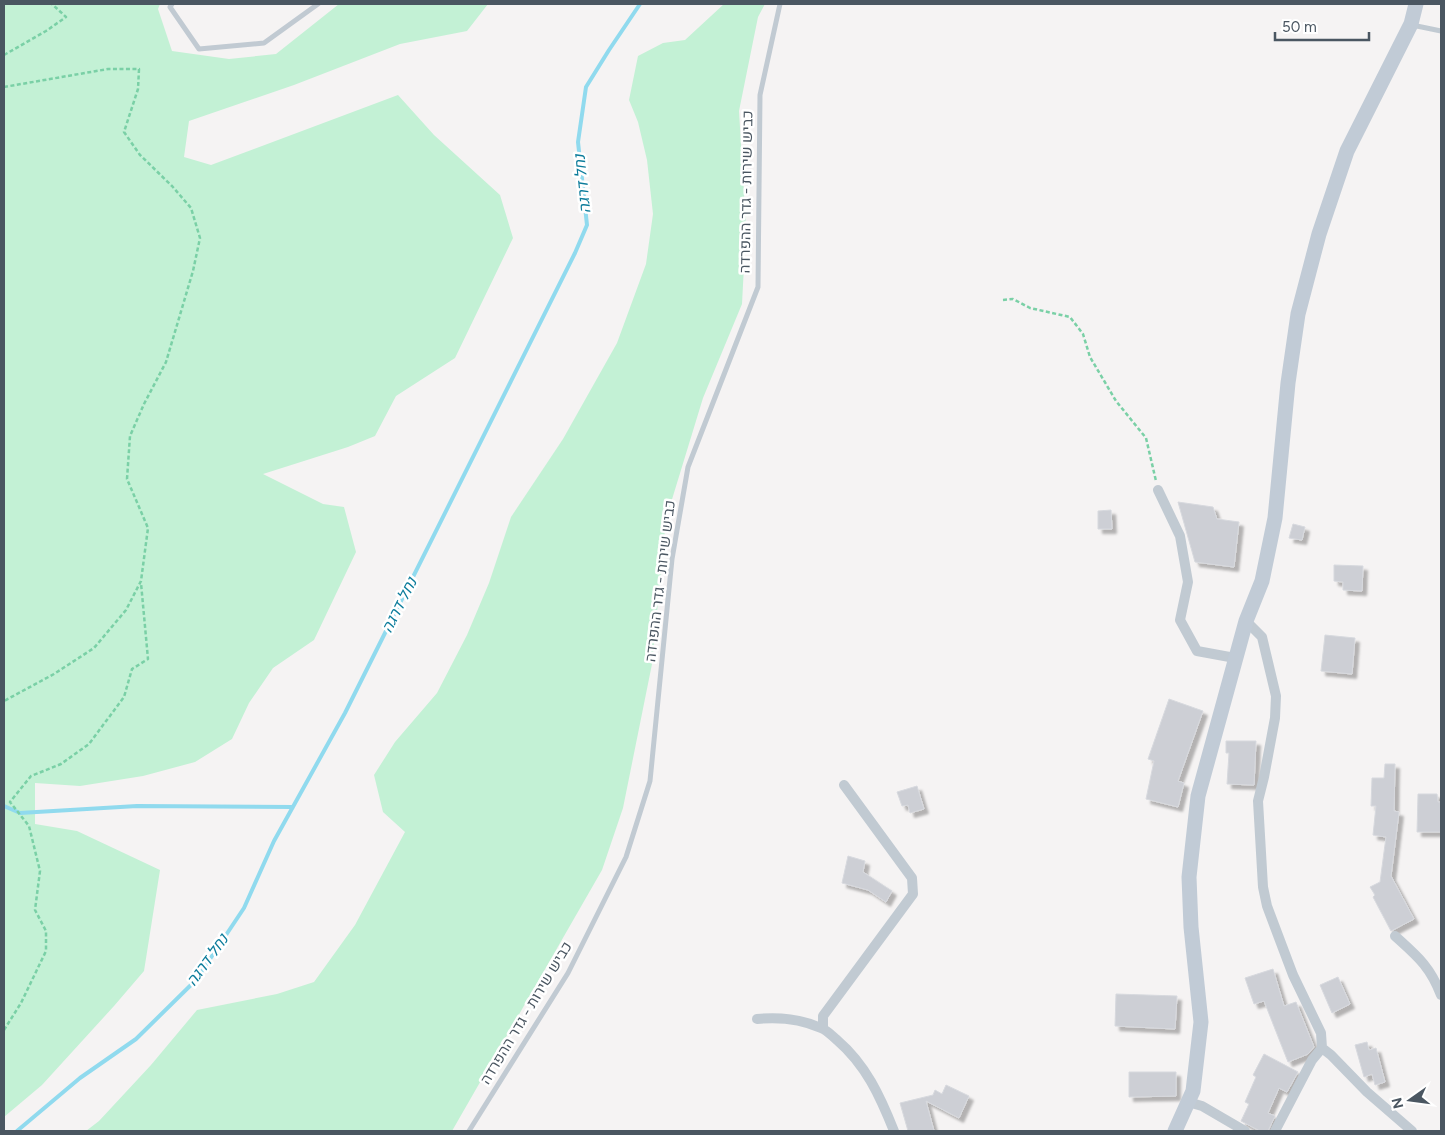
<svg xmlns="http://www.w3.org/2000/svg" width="1445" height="1135" font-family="Figtree,Heebo,sans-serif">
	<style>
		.green { fill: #c3f1d5 }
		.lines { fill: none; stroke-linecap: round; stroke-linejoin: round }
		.stream { stroke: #90daee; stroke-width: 4 }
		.building { fill: #cdcfd5; stroke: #d7d9de; filter: url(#shadow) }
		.path { stroke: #7ad0a6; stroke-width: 2.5; stroke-dasharray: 4 2.5; stroke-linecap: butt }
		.lane { stroke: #c1cad2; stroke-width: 5 }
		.street { stroke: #c1cad2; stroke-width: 10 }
		.secondary { stroke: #c1cbd6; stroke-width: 15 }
		.labels { text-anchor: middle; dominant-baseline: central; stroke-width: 5; stroke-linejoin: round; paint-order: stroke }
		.street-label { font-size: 15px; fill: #4a5661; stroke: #fff }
		.water-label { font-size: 16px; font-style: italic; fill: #0c7c9b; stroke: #fff }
	</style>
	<defs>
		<filter id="shadow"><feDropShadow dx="4.5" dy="4.5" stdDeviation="1" flood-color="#0004"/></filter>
	</defs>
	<rect width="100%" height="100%" fill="#f5f3f3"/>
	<path class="green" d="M 4,4 L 160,4 L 158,9 L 172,51 L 229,59 L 276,54 L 339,4 L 488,4 L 467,31 L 400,44 L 294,85 L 189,121 L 184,157 L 211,165 L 398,95 L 434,135 L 500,195 L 513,238 L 455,358 L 396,396 L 375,436 L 348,447 L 263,474 L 323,504 L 344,507 L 356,552 L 314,640 L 273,668 L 249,703 L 232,739 L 195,762 L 143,776 L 80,786 L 35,783 L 35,824 L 77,831 L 160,870 L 144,971 L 114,1006 L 42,1085 L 4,1117 Z
		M 724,4 L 765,4 L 758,17 L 739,111 L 746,227 L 742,304 L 703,398 L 666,519 L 652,664 L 623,808 L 602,870 L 452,1131 L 86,1131 L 99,1121 L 151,1065 L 197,1010 L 277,994 L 314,982 L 355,925 L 405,832 L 383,812 L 374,775 L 395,742 L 437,693 L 467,635 L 489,583 L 511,517 L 563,439 L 617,343 L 646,264 L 653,214 L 647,160 L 638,122 L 629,100 L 638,56 L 663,43 L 685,40 Z"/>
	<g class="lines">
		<path class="stream" d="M 4,806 L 20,813 L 137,806 L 293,807
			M 17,1131 L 80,1078 L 136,1039 L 196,980 L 244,908 L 274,841 L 345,713 L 575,253 L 587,225 L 578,142 L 586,87 L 609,50 L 640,4"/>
	</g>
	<path class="building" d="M 1178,502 L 1213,507 L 1217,519 L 1239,522 L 1234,567 L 1195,562 Z
		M 1111,510 L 1112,529 L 1098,529 L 1098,511 Z
		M 1293,524 L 1305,527 L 1302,540 L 1289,538 Z
		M 1334,565 L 1363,566 L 1362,591 L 1343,590 L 1343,582 L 1334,581 Z
		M 1325,635 L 1355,638 L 1352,674 L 1321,671 Z
		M 1169,699 L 1203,711 L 1178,781 L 1184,783 L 1178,807 L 1146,799 L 1154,761 L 1148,759 Z
		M 1226,741 L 1256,741 L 1254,785 L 1227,784 L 1229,753 L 1226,753 Z
		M 1385,764 L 1395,764 L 1394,811 L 1399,812 L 1391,876 L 1414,919 L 1391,931 L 1373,897 L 1375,895 L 1370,887 L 1380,882 L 1386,837 L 1373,835 L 1376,806 L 1371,806 L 1372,778 L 1384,778 Z
		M 917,786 L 924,809 L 910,813 L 908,805 L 902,806 L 897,792 Z
		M 1418,794 L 1437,794 L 1438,802 L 1441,802 L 1441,832 L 1417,832 Z
		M 848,856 L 865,861 L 863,872 L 892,891 L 886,902 L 868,890 L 842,883 Z
		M 1273,969 L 1284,1006 L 1296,1002 L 1314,1047 L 1308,1054 L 1288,1062 L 1264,1001 L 1254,1004 L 1245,978 Z
		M 1338,977 L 1350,1004 L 1332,1013 L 1320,985 Z
		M 1116,994 L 1177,996 L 1175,1029 L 1115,1026 Z
		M 1367,1042 L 1369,1050 L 1376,1048 L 1385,1082 L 1375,1085 L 1372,1074 L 1364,1077 L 1355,1045 Z
		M 1264,1054 L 1298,1072 L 1287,1092 L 1279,1088 L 1268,1113 L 1275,1116 L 1268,1131 L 1260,1131 L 1241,1121 L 1249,1104 L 1245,1102 L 1256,1077 L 1253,1075 Z
		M 1129,1072 L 1176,1072 L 1176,1096 L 1129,1097 Z
		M 946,1085 L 969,1096 L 959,1118 L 926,1101 L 934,1131 L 908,1131 L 900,1103 L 933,1095 L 935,1090 L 942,1094 Z"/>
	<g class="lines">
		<path class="path" d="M 4,55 L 46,31 L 66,17 L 52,4
			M 4,87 L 108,69 L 139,69 L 138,89 L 124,132 L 140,155 L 172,186 L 191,208 L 200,238 L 193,271 L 166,362 L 144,404 L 130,436 L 127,479 L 148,528 L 141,581 L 126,610 L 94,648 L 54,674 L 4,701
			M 1003,300 L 1013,299 L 1030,308 L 1070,317 L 1083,334 L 1090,357 L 1116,401 L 1146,438 L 1156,481
			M 4,1030 L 21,1003 L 46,951 L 46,931 L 35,910 L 40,871 L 29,826 L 10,802 L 31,776 L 61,764 L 89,744 L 124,697 L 132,669 L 148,659 L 141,583"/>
		<path class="lane" d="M 172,4 L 170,7 L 199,49 L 264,43 L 318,4
			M 1412,25 L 1441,31
			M 469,1131 L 568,973 L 626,857 L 650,781 L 672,559 L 688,467 L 758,287 L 760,95 L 780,4"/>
		<path class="street" d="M 1158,490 L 1180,536 L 1188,582 L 1180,620 L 1197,651 L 1235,658
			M 1246,621 L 1262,637 L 1276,696 L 1275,718 L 1264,777 L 1258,801 L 1263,887 L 1267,906 L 1293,975 L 1321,1033 L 1322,1048 L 1331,1055 L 1367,1092 L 1412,1131
			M 1395,936 C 1417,956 1430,966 1441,995
			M 757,1019 C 778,1017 801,1019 821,1028 C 827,1030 832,1036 837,1040 C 866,1065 880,1096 894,1131
			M 823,1028 L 823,1016 L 913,894 L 912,878 L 844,785
			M 1188,1102 L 1202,1106 L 1245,1131
			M 1275,1131 L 1312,1060 L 1322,1048"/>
		<path class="secondary" d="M 1175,1131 L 1193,1091 L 1201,1022 L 1191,927 L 1189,877 L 1198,796 L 1246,621 L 1262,581 L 1275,518 L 1288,383 L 1298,314 L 1319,234 L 1347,151 L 1411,24 L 1416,4"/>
	</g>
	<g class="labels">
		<g class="street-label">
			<text transform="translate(746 192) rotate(-89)">כביש שירות - גדר ההפרדה</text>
			<text transform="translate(660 581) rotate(-83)">כביש שירות - גדר ההפרדה</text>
			<text transform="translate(526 1013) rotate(-59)">כביש שירות - גדר ההפרדה</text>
		</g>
		<g class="water-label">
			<text transform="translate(582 184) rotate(-96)">נחל דרגה</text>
			<text transform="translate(399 605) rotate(-63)">נחל דרגה</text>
			<text transform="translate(207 960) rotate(-54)">נחל דרגה</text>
		</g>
	</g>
	<rect width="1445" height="1135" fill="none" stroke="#4a5661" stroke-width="10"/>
	<g transform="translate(1410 1100) rotate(256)" stroke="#ffffff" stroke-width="4" paint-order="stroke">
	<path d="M0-4L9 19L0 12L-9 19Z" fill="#4a5661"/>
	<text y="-8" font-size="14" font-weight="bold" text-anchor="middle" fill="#4a5661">N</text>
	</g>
	<path d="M1275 32v8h94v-8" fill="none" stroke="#4a5661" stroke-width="2.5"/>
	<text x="1282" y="32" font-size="15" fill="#4a5661" stroke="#ffffff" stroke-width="4" paint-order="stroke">50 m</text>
</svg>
